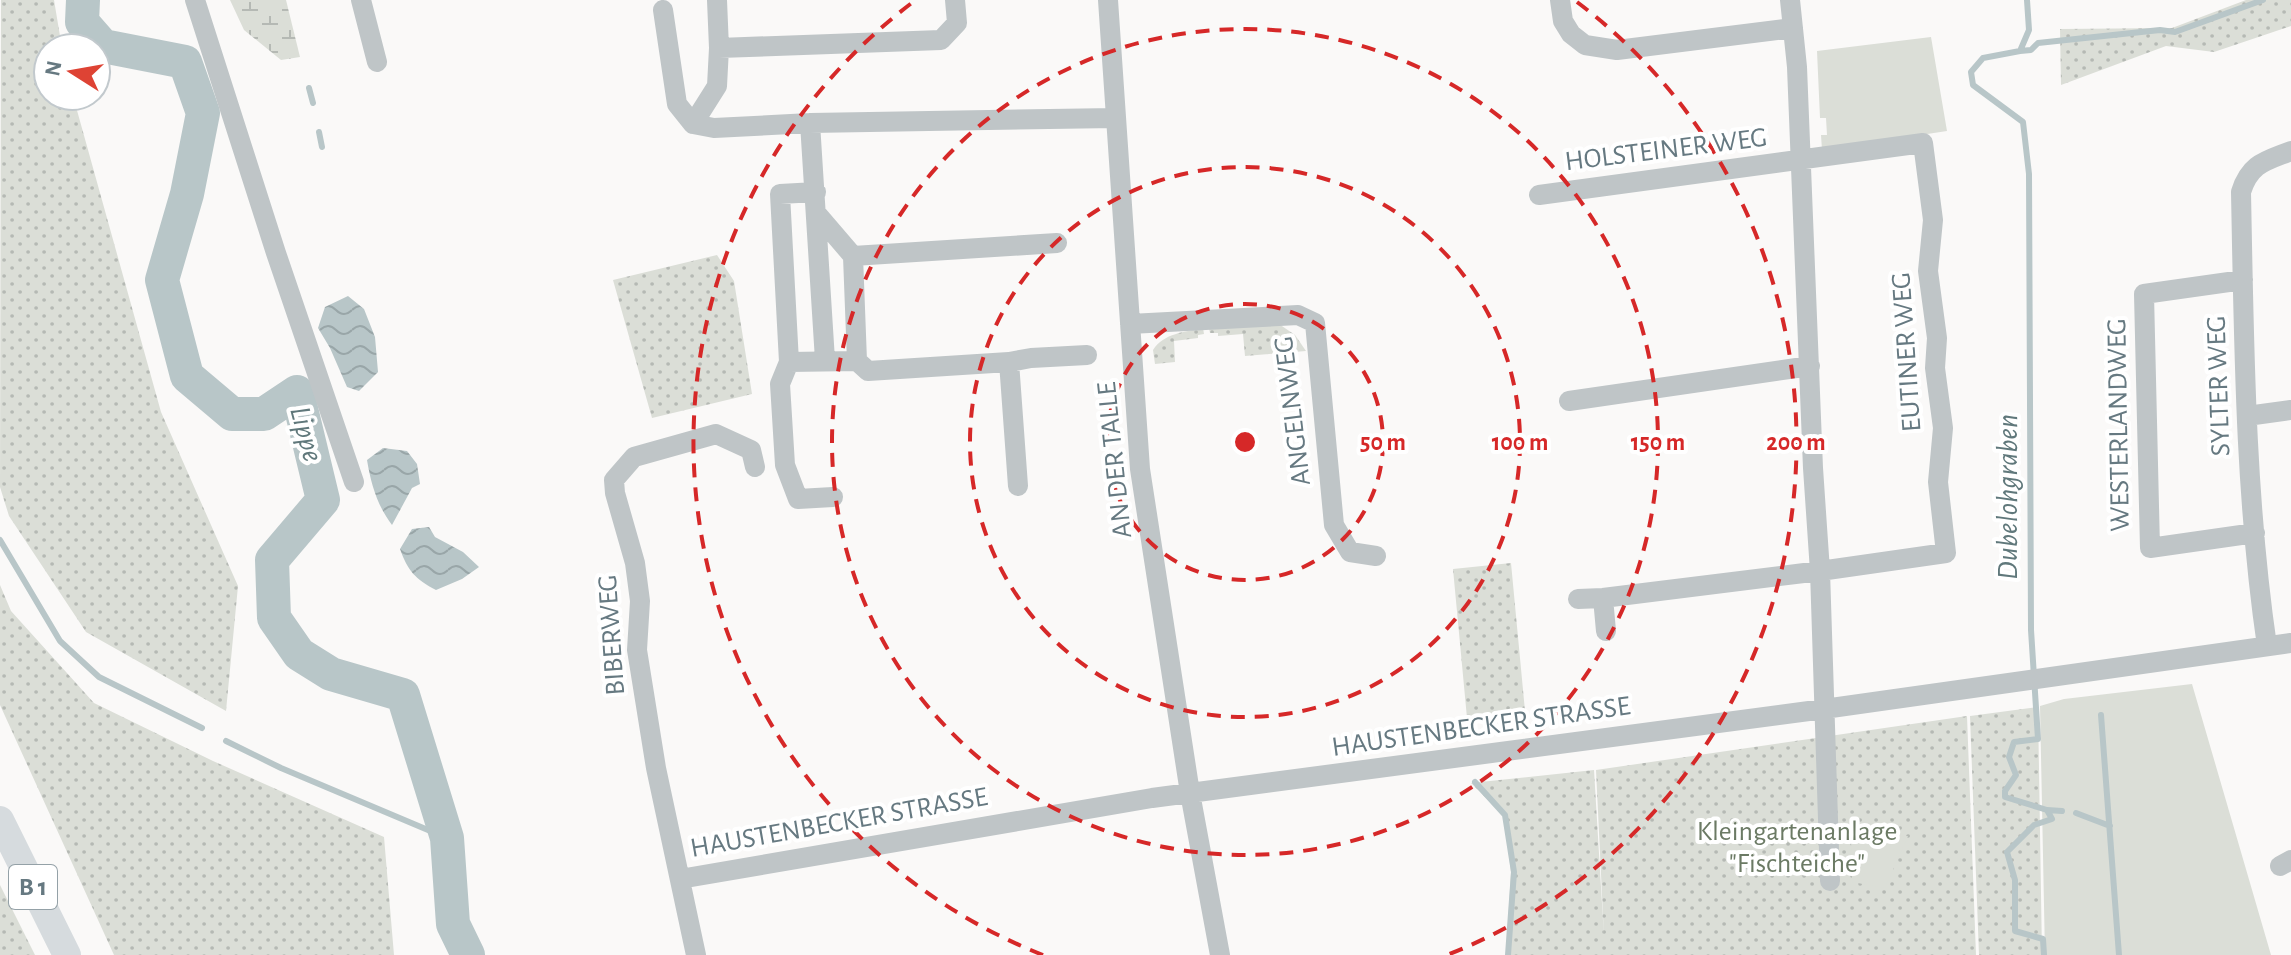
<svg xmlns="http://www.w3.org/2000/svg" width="2291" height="955" font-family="'Alegreya Sans',sans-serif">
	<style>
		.grass { fill: url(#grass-dots) }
		.wetland { fill: url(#wetland-marsh) }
		.park { fill: #dbded7 }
		.water { fill: url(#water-waves) }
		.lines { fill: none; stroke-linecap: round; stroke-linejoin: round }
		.stream { stroke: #b8c6c8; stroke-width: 6 }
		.river { stroke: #b8c6c8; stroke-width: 34 }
		.minor { stroke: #bfc5c7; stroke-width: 20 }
		.highway { stroke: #d6dbde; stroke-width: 28 }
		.ring { fill: none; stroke: #d62828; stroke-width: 4; stroke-dasharray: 14 10 }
		.labels { text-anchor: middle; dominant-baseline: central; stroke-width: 8; stroke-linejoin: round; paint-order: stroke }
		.shield { fill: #fff; stroke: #94a1a7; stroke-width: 2 }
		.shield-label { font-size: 26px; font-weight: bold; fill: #667981 }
		.street-label { font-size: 28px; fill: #667981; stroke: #fff }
		.park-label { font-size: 28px; fill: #6b7a64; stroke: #fff }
		.water-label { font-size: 30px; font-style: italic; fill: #60787b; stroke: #fff }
		.centre { fill: #d62828; stroke: #fff; stroke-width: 4 }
		.ring-label { font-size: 24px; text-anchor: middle; font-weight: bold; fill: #d62828; stroke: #fff; stroke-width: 8; stroke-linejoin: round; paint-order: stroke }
	</style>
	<defs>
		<pattern id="grass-dots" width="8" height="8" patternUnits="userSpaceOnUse" patternTransform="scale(2)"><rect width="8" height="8" fill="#dbded7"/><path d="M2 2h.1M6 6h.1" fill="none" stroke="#b5b9b4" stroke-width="1.8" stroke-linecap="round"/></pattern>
		<pattern id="wetland-marsh" width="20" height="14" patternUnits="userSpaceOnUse" patternTransform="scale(2)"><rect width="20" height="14" fill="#dbded7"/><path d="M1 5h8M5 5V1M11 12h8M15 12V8" fill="none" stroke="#b5b9b4"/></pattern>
		<pattern id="water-waves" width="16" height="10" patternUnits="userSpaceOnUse" patternTransform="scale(2)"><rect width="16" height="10" fill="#b8c6c8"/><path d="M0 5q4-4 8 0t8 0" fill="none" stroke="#99a6a8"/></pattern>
	</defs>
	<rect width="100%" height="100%" fill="#faf9f8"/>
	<path class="grass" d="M 1,0 L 54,0 L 62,48 L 48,48 L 48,96 L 73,96 L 161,412 L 238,586 L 226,711 L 86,632 L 9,516 L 0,487 Z
		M 2246,0 L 2291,0 L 2291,26 L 2214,52 L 2166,46 L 2061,85 L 2060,29 L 2172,28 Z
		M 717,255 L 734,281 L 752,394 L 652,418 L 613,280 Z
		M 1279,324 L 1295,335 L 1306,351 L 1245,356 L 1243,334 L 1218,336 L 1218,333 L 1210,333 L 1209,328 Z
		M 1203,328 L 1204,334 L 1198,335 L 1198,338 L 1174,341 L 1175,362 L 1155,364 L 1153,350 C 1164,333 1185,332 1203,328 Z
		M 1511,563 L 1525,711 L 1467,718 L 1453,569 Z
		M 0,585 L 11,611 L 94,703 L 213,761 L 384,837 L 394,955 L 114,955 L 0,705 Z
		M 2038,707 L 2042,955 L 1979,955 L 1970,716 Z
		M 1967,716 L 1976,955 L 1506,955 L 1511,872 L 1504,816 L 1471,783 L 1594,770 L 1604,937 L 1596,770 Z
		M 0,885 L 35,955 L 0,955 Z"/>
	<path class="wetland" d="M 230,0 L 286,0 L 300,57 L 281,60 L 244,30 Z"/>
	<path class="park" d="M 1931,37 L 1947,131 L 1822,150 L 1821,135 L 1827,135 L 1826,118 L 1820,118 L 1817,51 Z
		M 2192,684 L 2271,955 L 2045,955 L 2040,706 L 2064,699 Z
		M 1908,836 L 1885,888 L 1852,882 L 1851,839 Z"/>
	<path class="water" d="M 348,296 L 364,309 L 375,337 L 378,372 L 359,391 L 347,387 L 330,348 L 318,328 L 325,307 Z
		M 383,448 L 407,451 L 417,464 L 420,484 L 412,488 L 392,525 C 377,505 371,484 367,460 Z
		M 429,527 L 435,537 L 463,552 L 479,567 L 462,579 L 436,590 C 415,579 408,571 400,549 L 412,529 Z"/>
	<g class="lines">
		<path class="stream" d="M 2027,0 L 2029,30 L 2020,51 L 1983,58 L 1971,72 L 1973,85 L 2023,122 L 2029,174 L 2031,630 L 2038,739 L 2014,742 L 2009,757 L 2016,775 L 2005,791 L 2005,797 L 2047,810 L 2052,819 L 2034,825 L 2007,852 L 2015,880 L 2015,931 L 2043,939 L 2044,955
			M 2020,51 L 2031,50 L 2038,43 L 2160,30 L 2175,32 L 2263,0
			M 309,88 L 313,103
			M 319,132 L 322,147
			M 0,540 L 60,641 L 99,677 L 202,728
			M 2101,715 L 2119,955
			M 226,741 L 281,768 L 447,838
			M 1475,782 L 1505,815 L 1514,872 L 1508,955
			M 2047,810 L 2062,811
			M 2076,813 L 2110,826"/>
		<path class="river" d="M 83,0 L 82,22 L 103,46 L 185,62 L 203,113 L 187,194 L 162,280 L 187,376 L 232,414 L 264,414 L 297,392 L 323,500 L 272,560 L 274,618 L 299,654 L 331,674 L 403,695 L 447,838 L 453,924 L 468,955"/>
		<path class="minor" d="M 195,0 L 276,253 L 354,482
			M 361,0 L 377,62
			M 717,0 L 719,48 L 941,40 L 957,23 L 955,0
			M 1108,0 L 1140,469 L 1190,793 L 1220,955
			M 1560,0 L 1563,21 L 1571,34 L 1585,45 L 1617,50 L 1793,28
			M 1790,0 L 1797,67 L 1813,468 L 1820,571 L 1830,881
			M 663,10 L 677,104 L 693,124 L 714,128 L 810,123 L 1115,118
			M 810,123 L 825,360
			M 693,124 L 717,86 L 719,48
			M 816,192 L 780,194 L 789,362 L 857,361 L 868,371 L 1009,362 L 1018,486
			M 1539,195 L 1923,143 L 1933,220 L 1928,271 L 1937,338 L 1935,368 L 1943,428 L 1938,482 L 1946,553 L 1820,571 L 1603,598 L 1578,599
			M 817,214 L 853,256 L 857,361
			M 853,256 L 1057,243
			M 2243,280 L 2144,294 L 2150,548 L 2255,533
			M 1130,324 L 1298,315 L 1315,323 L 1334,525 L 1350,552 L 1376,556
			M 789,362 L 780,384 L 785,465 L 798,499 L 833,497
			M 1009,362 L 1031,358 L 1087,355
			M 1569,401 L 1810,366
			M 2247,416 L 2291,410
			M 1603,598 L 1606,631
			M 2267,646 C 2245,496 2244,343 2241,192 C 2250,163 2266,161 2291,151
			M 2280,866 L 2291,860
			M 680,879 L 1152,798 L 1824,709 L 2291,643
			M 696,955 L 656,768 L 637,650 L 640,601 L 635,563 L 615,493 L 614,480 L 634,457 L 716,434 L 751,450 L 755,467"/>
		<path class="highway" d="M 0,820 L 67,955"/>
	</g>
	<g class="ring">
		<circle cx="1245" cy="442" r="138"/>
		<circle cx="1245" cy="442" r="275"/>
		<circle cx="1245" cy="442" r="413"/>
		<path d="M1043 955A551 551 0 0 1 913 2M1577 2A551 551 0 0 1 1447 955"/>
	</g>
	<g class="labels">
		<rect class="shield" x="9" y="865" width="48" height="44" rx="6"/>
		<g class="shield-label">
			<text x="33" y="887">B 1</text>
		</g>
		<g class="street-label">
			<text transform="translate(1666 150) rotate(-7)">HOLSTEINER WEG</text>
			<text transform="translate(1907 352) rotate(-94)">EUTINER WEG</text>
			<text transform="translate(2219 386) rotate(-92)">SYLTER WEG</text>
			<text transform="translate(1293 411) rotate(-97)">ANGELNWEG</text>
			<text transform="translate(2119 425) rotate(-91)">WESTERLANDWEG</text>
			<text transform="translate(1115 460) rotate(-96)">AN DER TALLE</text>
			<text transform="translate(612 635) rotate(-94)">BIBERWEG</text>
			<text transform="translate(1481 727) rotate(-8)">HAUSTENBECKER STRASSE</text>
			<text transform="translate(839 823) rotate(-10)">HAUSTENBECKER STRASSE</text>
		</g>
		<g class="park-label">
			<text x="1797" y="832">Kleingartenanlage<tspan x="1797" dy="32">"Fischteiche"</tspan></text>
		</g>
		<g class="water-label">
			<text transform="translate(306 434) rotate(75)">Lippe</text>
			<text transform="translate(2008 497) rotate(-90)">Dubelohgraben</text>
		</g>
	</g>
	<circle cx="1245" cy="442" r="12" class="centre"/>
	<g class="ring-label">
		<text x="1383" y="450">50 m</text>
		<text x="1520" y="450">100 m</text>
		<text x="1658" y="450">150 m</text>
		<text x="1796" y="450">200 m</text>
	</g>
	<g transform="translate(72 72) rotate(281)"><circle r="38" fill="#ffffff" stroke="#c2c9cd" stroke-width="2"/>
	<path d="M0-6L14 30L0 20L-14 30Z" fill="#de4334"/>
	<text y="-12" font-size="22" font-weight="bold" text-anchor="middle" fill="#667981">N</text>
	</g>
</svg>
